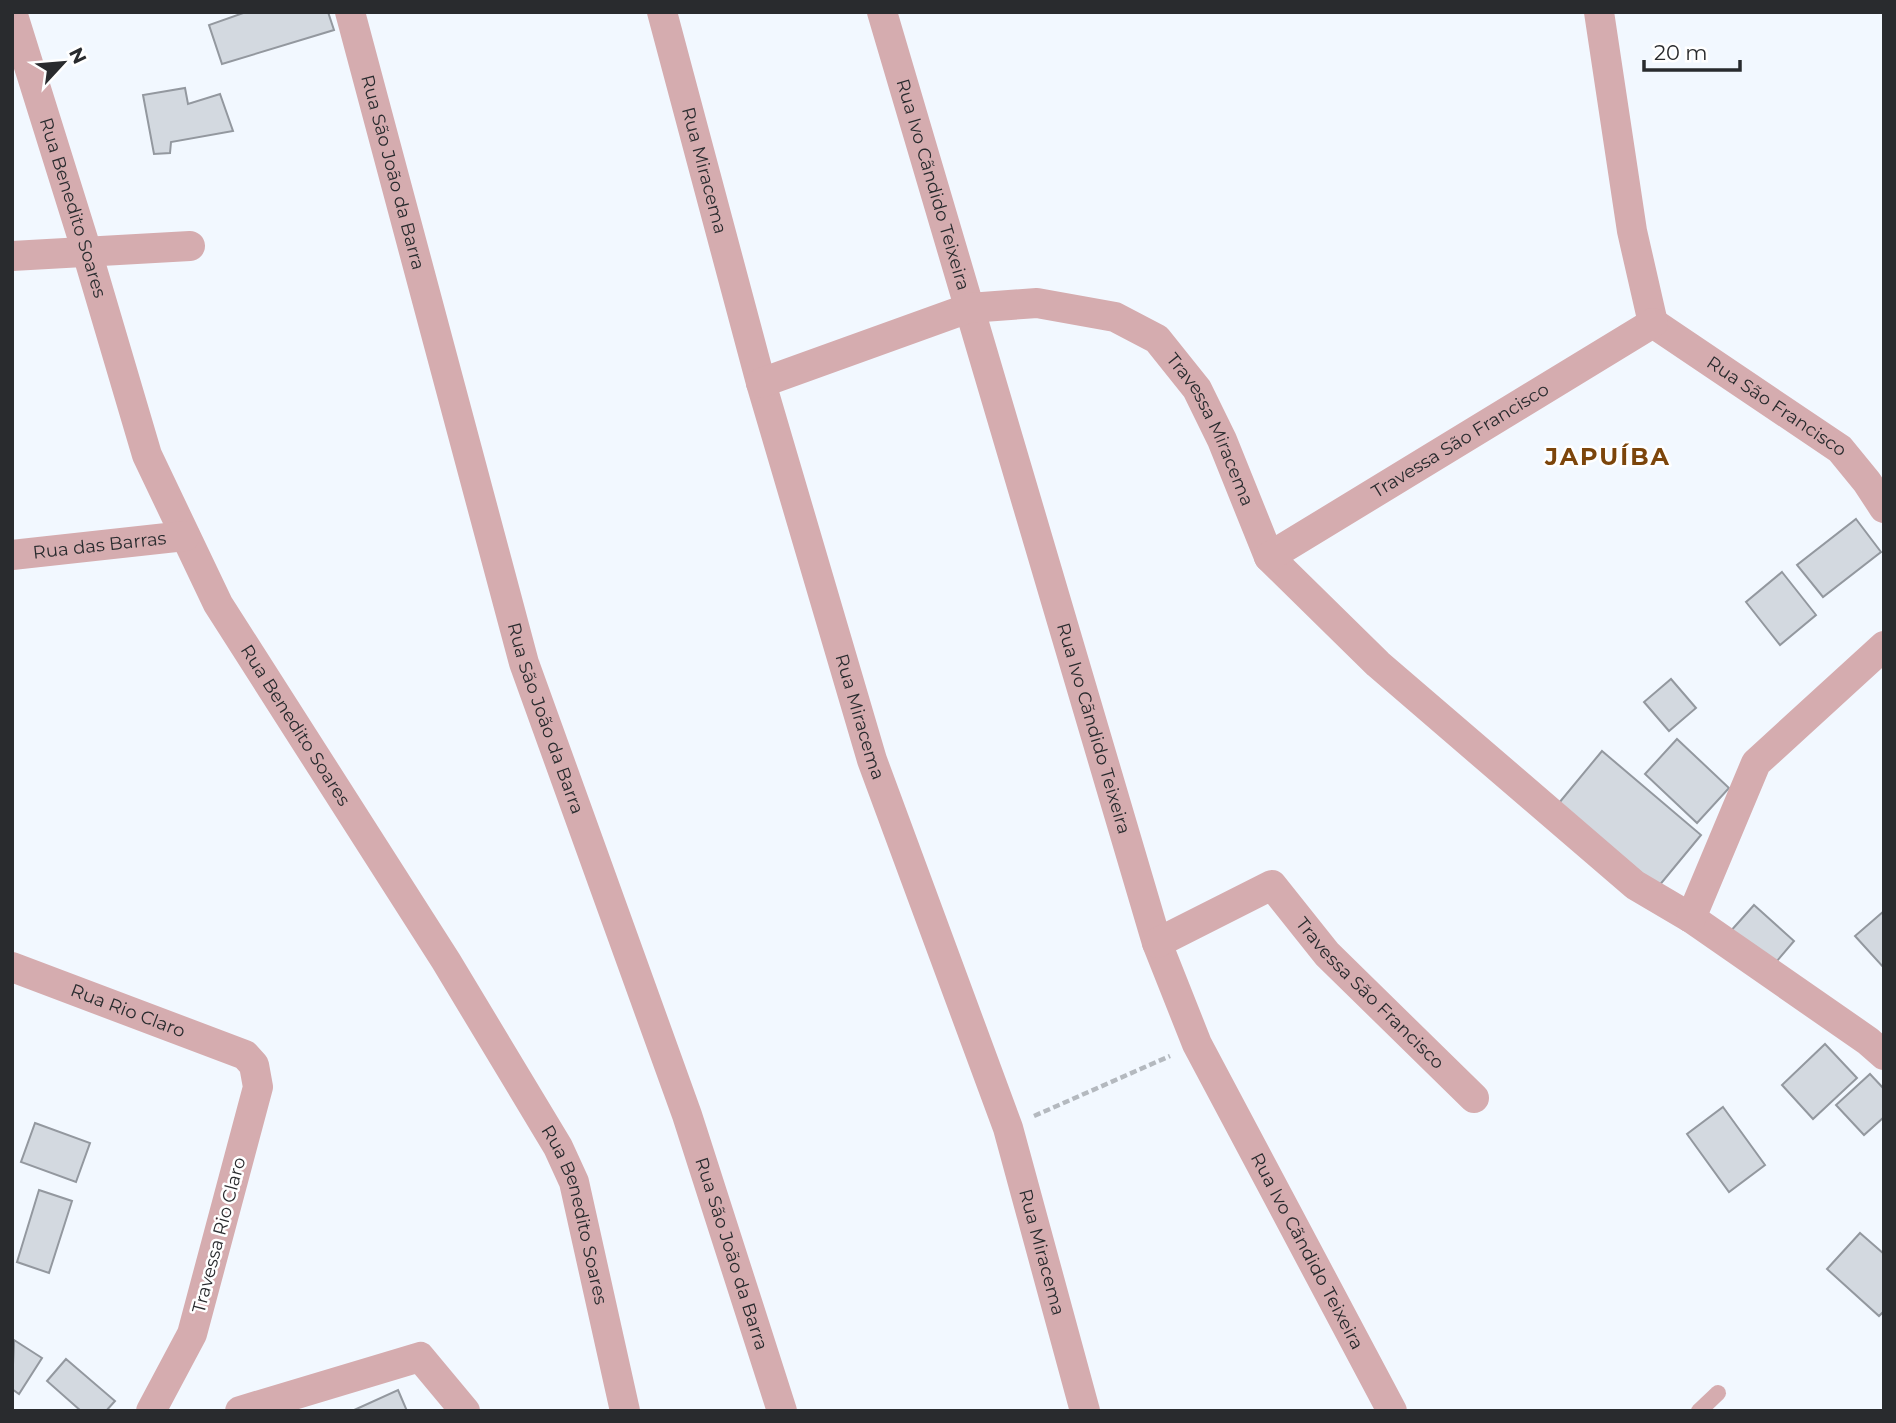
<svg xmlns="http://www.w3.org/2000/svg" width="1896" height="1423" font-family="Montserrat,sans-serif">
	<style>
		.building { fill: #d3d9e0; stroke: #93989f; stroke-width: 2 }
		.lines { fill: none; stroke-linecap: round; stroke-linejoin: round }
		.path { stroke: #b4b9bf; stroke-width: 4.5; stroke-dasharray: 7 3.5; stroke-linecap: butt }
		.service { stroke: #d5acaf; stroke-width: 16 }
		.minor { stroke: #d5acaf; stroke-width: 30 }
		.labels { text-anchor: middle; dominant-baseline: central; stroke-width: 5; stroke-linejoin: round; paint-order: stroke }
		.street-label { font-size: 18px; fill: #292b2e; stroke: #fff }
		.district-label { font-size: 24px; font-weight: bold; letter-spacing: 2px; fill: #7c450b; stroke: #fff }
	</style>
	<rect width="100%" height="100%" fill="#f2f8ff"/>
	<path class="building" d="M 246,12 L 328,12 L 334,30 L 222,64 L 209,25 Z
		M 185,88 L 188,104 L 220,94 L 233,131 L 171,142 L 170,153 L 154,154 L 143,95 Z
		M 1856,519 L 1881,552 L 1823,597 L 1797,565 Z
		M 1782,572 L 1816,615 L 1780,645 L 1746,602 Z
		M 1671,679 L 1696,708 L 1669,731 L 1644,702 Z
		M 1677,739 L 1729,788 L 1697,823 L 1645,774 Z
		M 1602,751 L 1701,835 L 1658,887 L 1559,803 Z
		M 1754,905 L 1794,941 L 1771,968 L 1729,933 Z
		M 1884,911 L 1884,968 L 1855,936 Z
		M 1825,1044 L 1857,1078 L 1813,1119 L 1782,1085 Z
		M 1870,1074 L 1884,1089 L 1884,1117 L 1864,1135 L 1836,1105 Z
		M 1723,1107 L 1765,1165 L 1729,1192 L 1687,1134 Z
		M 35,1123 L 90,1143 L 76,1182 L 21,1162 Z
		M 39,1190 L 72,1201 L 49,1273 L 17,1262 Z
		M 1860,1233 L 1884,1254 L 1884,1311 L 1879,1316 L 1827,1269 Z
		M 14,1340 L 42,1358 L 19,1394 L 12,1389 Z
		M 66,1359 L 115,1401 L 106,1411 L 81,1411 L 47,1381 Z
		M 398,1390 L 407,1411 L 352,1411 Z"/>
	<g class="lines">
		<path class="path" d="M 1034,1116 L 1170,1056"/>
		<path class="service" d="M 1699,1411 L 1718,1393"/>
		<g class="minor">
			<path id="s1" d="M 12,12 L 87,252 L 147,455 L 218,604 L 446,961 L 558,1147 L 574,1182 L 625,1411"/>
			<path id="s2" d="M 350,12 L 524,663 L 687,1115 L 782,1411"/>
			<path id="s3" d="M 662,12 L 761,383 L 872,760 L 1008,1128 L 1085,1411"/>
			<path id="s4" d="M 882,12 L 1157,943 L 1197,1044 L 1392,1411"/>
			<path d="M 1599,12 L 1632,231 L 1653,323"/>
			<path d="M 12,256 L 190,246"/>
			<path id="s5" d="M 1653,323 L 1840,449 L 1867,482 L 1884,508"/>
			<path id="s6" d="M 761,383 L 969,308 L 1037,303 L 1115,317 L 1157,339 L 1197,389 L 1222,440 L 1269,557 L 1378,664 L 1635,885 L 1691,918 L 1868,1041 L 1884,1055"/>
			<path id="s7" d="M 12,555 L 185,536"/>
			<path id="s8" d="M 1269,557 L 1653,323"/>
			<path d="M 1691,918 L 1756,763 L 1884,646"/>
			<path id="s9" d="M 1157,943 L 1272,885 L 1327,954 L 1474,1098"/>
			<path id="s10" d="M 12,967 L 245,1055 L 254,1065 L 258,1087 L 192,1334 L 151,1411"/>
			<path d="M 240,1411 L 420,1357 L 465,1411"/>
		</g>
	</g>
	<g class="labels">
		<g class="street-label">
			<text stroke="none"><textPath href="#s3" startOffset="164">Rua Miracema</textPath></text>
			<text stroke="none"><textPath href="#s2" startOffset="166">Rua São João da Barra</textPath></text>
			<text stroke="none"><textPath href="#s4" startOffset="180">Rua Ivo Cãndido Teixeira</textPath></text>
			<text stroke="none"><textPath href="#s1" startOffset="205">Rua Benedito Soares</textPath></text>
			<text stroke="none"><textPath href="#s5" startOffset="149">Rua São Francisco</textPath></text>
			<text stroke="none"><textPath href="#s6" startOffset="522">Travessa Miracema</textPath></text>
			<text stroke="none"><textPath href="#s8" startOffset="224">Travessa São Francisco</textPath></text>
			<text stroke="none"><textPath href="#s7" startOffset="88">Rua das Barras</textPath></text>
			<text stroke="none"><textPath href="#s3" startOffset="732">Rua Miracema</textPath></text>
			<text stroke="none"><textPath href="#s2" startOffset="733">Rua São João da Barra</textPath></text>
			<text stroke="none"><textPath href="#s1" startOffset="772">Rua Benedito Soares</textPath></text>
			<text stroke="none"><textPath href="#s4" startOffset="747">Rua Ivo Cãndido Teixeira</textPath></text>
			<text stroke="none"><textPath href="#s9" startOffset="275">Travessa São Francisco</textPath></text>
			<text stroke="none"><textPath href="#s10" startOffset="124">Rua Rio Claro</textPath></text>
			<text stroke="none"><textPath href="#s1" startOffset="1339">Rua Benedito Soares</textPath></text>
			<text transform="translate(219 1235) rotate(-75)">Travessa Rio Claro</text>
			<text stroke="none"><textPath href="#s3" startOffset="1298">Rua Miracema</textPath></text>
			<text stroke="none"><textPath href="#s4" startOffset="1314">Rua Ivo Cãndido Teixeira</textPath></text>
			<text stroke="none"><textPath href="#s2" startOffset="1300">Rua São João da Barra</textPath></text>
		</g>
		<g class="district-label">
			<text x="1608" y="456">JAPUÍBA</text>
		</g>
	</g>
	<rect width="1896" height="1423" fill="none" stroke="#292b2e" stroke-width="28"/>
	<g transform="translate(63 63) rotate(64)" stroke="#ffffff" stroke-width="5" paint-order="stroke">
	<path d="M0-5L12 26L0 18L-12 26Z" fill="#292b2e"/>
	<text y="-10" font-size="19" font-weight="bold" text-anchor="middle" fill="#292b2e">N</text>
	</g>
	<path d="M1644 60v10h96v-10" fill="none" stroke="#292b2e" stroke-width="3.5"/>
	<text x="1654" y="60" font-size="21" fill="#292b2e" stroke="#ffffff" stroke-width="5" paint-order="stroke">20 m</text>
</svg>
